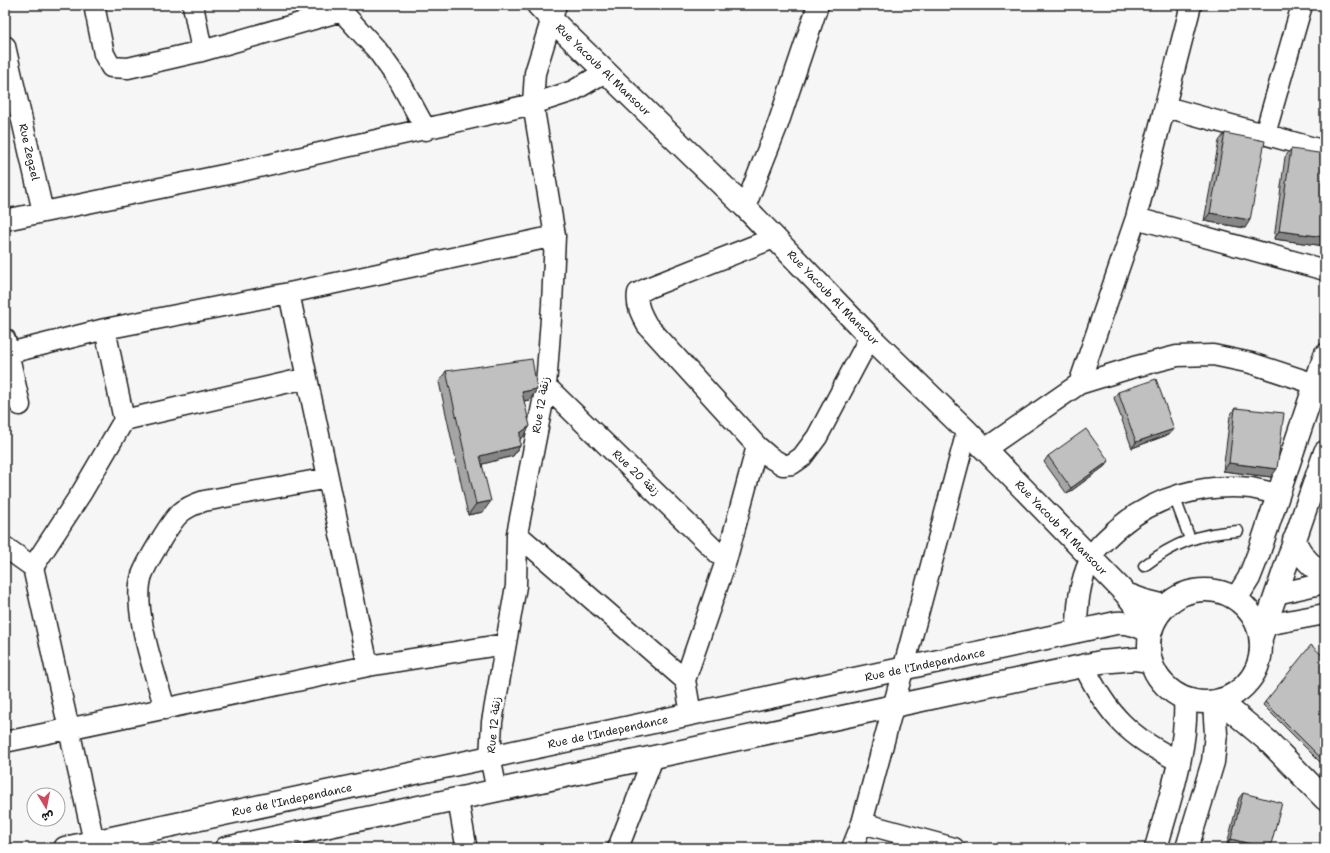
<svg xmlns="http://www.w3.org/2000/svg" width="1330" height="853" font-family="'Shantell Sans','Playpen Sans Arabic',sans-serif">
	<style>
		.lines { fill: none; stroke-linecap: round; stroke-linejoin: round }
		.service-casing { stroke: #1c1c1c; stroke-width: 13 }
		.minor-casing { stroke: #1c1c1c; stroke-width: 23 }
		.tertiary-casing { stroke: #1c1c1c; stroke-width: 25 }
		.secondary-casing { stroke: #1c1c1c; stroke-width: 25 }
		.service { stroke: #fff; stroke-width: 10 }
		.minor { stroke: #fff; stroke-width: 20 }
		.tertiary { stroke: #fff; stroke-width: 22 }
		.secondary { stroke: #fff; stroke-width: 22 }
		.wall { fill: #a5a5a5; stroke: #1c1c1c }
		.shaded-wall { fill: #868686; stroke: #1c1c1c }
		.building { fill: #c0c0c0; stroke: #1c1c1c }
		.labels { text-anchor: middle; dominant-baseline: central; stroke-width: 3; stroke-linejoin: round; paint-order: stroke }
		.street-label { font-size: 11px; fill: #1c1c1c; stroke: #fff }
	</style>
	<rect width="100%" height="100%" fill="#f6f6f6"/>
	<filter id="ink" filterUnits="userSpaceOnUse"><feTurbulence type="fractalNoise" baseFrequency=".025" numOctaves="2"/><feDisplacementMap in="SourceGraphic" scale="8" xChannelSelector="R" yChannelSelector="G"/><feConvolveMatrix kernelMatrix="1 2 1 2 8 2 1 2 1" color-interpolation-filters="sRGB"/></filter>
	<g filter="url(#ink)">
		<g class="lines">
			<defs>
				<path id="service" d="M 1174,496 L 1190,539
					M 1144,566 C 1174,543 1200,533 1238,531"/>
				<path id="minor" d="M 94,5 L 104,54 L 111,67 L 128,68 L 202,51 L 342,11
					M 193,5 L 202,51
					M 336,5 L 377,50 L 400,82 L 426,130
					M 5,46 L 43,212
					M 1166,107 L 1325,151
					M 1265,134 L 1302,5
					M 745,207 L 778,124 L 818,5
					M 1136,218 L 1325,270
					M 5,220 L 233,173 L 533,104 L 573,91 L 605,72
					M 774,238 L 650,287 L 638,293 C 636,305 641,314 647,325 L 757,446 L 771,458 L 783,465 L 792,464 L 802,457 L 817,437 L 870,337
					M 289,293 L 368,666
					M 5,339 L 20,405
					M 5,354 L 105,329 L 289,293 L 555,236
					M 1079,384 L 1136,218 L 1191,5
					M 546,386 L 726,561
					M 124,420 L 307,378
					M 985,449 L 1079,384 L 1134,367 L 1177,356 L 1213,355 L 1251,363 L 1315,384
					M 517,534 L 685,680
					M 5,547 L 33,567 L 82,492 L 124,420 L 105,329
					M 33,567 L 94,842
					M 1276,594 L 1325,583
					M 1266,625 L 1325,614
					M 1077,632 C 1077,607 1079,583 1090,560 C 1095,548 1108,537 1118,528 C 1154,497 1203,483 1251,488 C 1260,490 1269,492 1278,494
					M 1084,666 C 1107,714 1130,738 1179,761
					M 165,709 C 156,675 131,609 142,575 C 147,562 155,550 162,538 C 175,517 179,509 204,501 L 328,478
					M 691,714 L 685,680 L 726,561 L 757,446
					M 5,742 L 368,666 L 505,644
					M 497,791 L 490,757 L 492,722 L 516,586 L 517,534 L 546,386 L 552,305 L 555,236 L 533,104 L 535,73 L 556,5
					M 458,800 L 466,845 L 465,848
					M 862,823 L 954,848
					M 618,848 L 653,758
					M 852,848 L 862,823 L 967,431"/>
				<path id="tertiary" d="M 538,5 L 551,19 L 745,207 L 870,337 L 967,431 L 1125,593 L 1139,610 L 1151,627
					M 1126,594 L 1145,601 L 1165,606
					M 1156,848 C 1169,801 1188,747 1185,699
					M 1187,848 L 1213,762 L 1216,734 L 1214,702"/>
				<path id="secondary" d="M 1294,540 C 1301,555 1310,567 1325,574
					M1149 646a56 56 0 1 1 112 0a56 56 0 1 1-112 0Z
					M 1236,599 L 1249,578 L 1258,555 L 1325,355
					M 1261,638 L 1325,452
					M 1220,701 L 1269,742 L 1325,799
					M 65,848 L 1116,623 C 1129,622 1139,625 1150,633
					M 226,848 L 1101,662 L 1135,659 L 1150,661"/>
			</defs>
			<use href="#service" class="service-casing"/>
			<use href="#minor" class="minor-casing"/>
			<use href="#tertiary" class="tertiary-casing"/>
			<use href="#secondary" class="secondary-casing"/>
			<use href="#service" class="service"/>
			<use href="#minor" class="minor"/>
			<use href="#tertiary" class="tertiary"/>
			<use href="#secondary" class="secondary"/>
		</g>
		<path class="wall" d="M 1225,133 L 1245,228 L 1204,221 L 1219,141 Z
			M 1291,149 L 1325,246 L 1274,239 L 1285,157 Z
			M 446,371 L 537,389 L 530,400 L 524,401 L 523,437 L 520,438 L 520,446 L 513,456 L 482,464 L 483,512 L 468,515 L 439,382 Z
			M 1118,392 L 1174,429 L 1170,434 L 1132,448 L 1114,398 Z
			M 1235,408 L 1271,477 L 1223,471 L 1230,416 Z
			M 1048,456 L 1105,466 L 1067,494 L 1044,462 Z
			M 1325,658 L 1325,767 L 1263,705 L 1265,702 Z
			M 1243,793 L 1270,848 L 1241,848 L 1227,844 L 1239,798 Z"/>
		<path class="shaded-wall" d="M 1210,213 L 1250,220 L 1245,228 L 1204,221 Z
			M 1279,231 L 1325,237 L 1325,246 L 1274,239 Z
			M 537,389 L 530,400 L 514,402 L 522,392 Z
			M 530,426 L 523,437 L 513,444 L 520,433 Z
			M 1174,429 L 1170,434 L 1132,448 L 1136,442 Z
			M 520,446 L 513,456 L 472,467 L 480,456 Z
			M 1109,461 L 1105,466 L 1067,494 L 1071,488 Z
			M 1229,463 L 1277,469 L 1271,477 L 1223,471 Z
			M 491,501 L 483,512 L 468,515 L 476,504 Z
			M 1231,839 L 1266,848 L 1241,848 L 1227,844 Z"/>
		<path class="building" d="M 1225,133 L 1265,141 L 1250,220 L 1210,213 Z
			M 1291,149 L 1325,154 L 1325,237 L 1279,231 Z
			M 532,359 L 537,389 L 522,392 L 530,426 L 520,433 L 520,446 L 480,456 L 491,501 L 476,504 L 446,371 Z
			M 1156,379 L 1174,429 L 1136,442 L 1118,392 Z
			M 1235,408 L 1284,413 L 1277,469 L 1229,463 Z
			M 1086,429 L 1109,461 L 1071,488 L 1048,456 Z
			M 1311,645 L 1325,658 L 1325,762 L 1265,702 Z
			M 1243,793 L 1282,803 L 1270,848 L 1266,848 L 1231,839 Z"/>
	</g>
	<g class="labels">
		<g class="street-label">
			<text transform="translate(603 70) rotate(44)">Rue Yacoub Al Mansour</text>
			<text transform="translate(29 152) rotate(77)">Rue Zegzel</text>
			<text transform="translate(833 298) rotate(46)">Rue Yacoub Al Mansour</text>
			<text transform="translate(541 405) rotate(-80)">Rue 12 زنقة</text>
			<text transform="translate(636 473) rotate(44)">Rue 20 زنقة</text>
			<text transform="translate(1061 528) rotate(46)">Rue Yacoub Al Mansour</text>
			<text transform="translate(925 665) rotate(-12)">Rue de l'Independance</text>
			<text transform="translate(494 725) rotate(-84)">Rue 12 زنقة</text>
			<text transform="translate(608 732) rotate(-12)">Rue de l'Independance</text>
			<text transform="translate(292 800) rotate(-12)">Rue de l'Independance</text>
		</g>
	</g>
	<rect width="1330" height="853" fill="none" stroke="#fff" stroke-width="20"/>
	<rect x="10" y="10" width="1310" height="833" fill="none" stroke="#1c1c1c" stroke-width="1.5" filter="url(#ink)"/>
	<g transform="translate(46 807) rotate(170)"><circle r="19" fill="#ffffff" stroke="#a4a4a4"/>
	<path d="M0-3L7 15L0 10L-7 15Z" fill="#d1495b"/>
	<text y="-6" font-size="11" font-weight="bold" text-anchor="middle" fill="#1c1c1c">ش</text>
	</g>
</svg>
